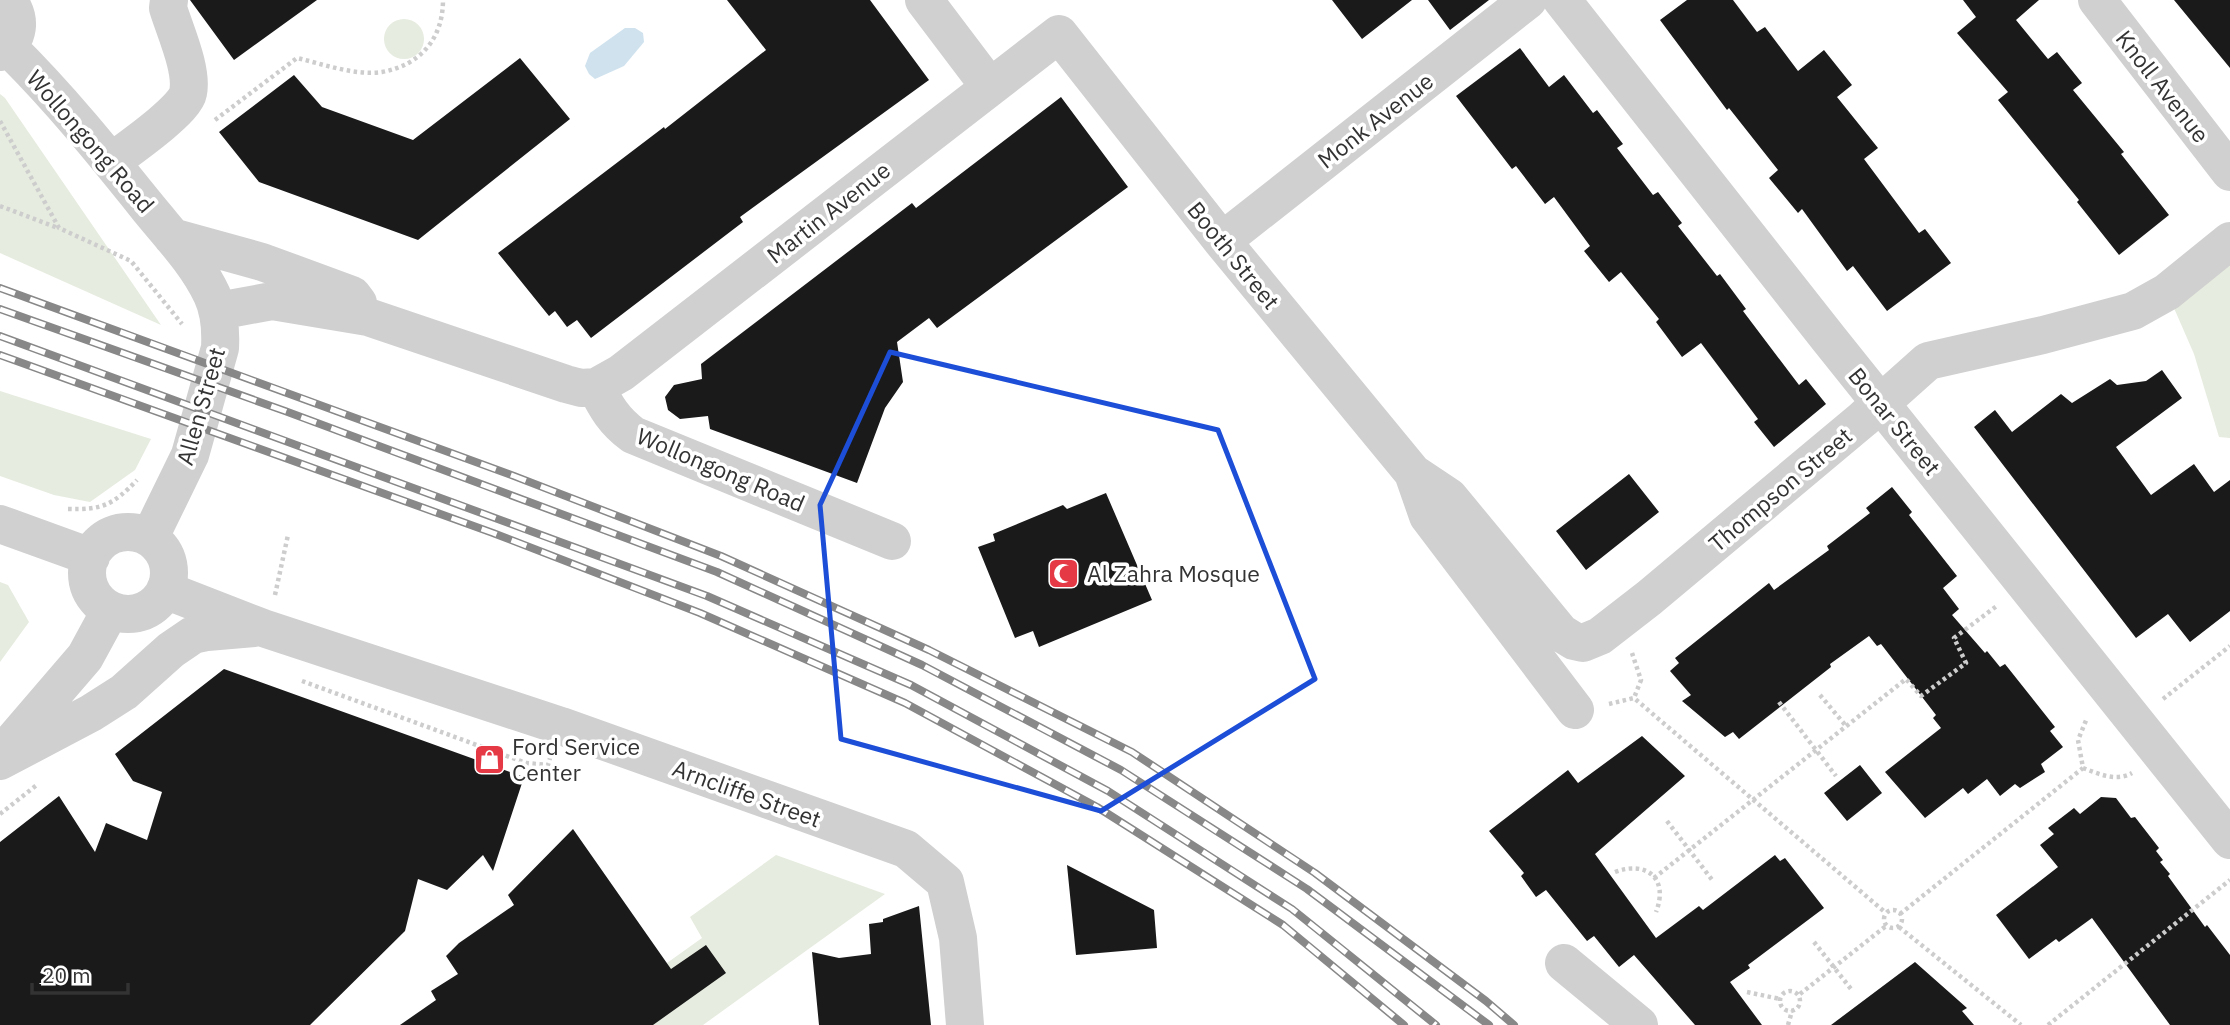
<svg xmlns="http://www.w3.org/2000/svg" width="2230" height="1025" font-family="'IBM Plex Sans',sans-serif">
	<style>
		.green { fill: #e6ecdf }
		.water { fill: #cfe2ee }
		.building { fill: #1a1a1a }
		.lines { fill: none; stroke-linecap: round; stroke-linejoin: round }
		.path { stroke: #cdcdcd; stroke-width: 4.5; stroke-dasharray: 3.5 3.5; stroke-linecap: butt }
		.minor { stroke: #d0d0d0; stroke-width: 38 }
		.rail-casing { stroke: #888; stroke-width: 8 }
		.rail { stroke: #fff; stroke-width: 5; stroke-dasharray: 16; stroke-linecap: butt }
		.marked { fill: none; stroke: #1d4ed8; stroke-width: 5; stroke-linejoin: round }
		.labels { text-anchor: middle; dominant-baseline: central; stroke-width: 7; stroke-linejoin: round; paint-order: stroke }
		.street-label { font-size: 23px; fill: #333; stroke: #fff }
		.poi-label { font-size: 23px; fill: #333; stroke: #fff; text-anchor: start }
	</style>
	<rect width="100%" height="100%" fill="#fff"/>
	<path class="green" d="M384 39a20 20 0 1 1 40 0a20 20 0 1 1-40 0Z
		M 0,94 L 5,98 L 161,325 L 0,253 Z
		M 2230,241 L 2230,438 L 2219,437 L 2194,354 L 2167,292 Z
		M 0,391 L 151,439 L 135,470 L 90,502 L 54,495 L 0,476 Z
		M 0,582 L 8,585 L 29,622 L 0,662 Z
		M 776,855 L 885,894 L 703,1025 L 580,1025 L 702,938 L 690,917 Z"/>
	<path class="water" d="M 625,28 L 635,28 L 643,33 L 644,42 L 624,66 L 595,79 L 589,74 L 585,66 L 590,53 Z"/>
	<path class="building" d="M 190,0 L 317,0 L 234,60 Z
		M 727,0 L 870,0 L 929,80 L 740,217 L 743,222 L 591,338 L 577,320 L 567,327 L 555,311 L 549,316 L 498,253 L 664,127 L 665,129 L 766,50 Z
		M 1332,0 L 1412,0 L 1362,39 Z
		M 1428,0 L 1489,0 L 1450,30 Z
		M 1687,0 L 1733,0 L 1757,32 L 1765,27 L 1798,71 L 1824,50 L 1852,85 L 1837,97 L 1878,148 L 1864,159 L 1919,233 L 1925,229 L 1951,263 L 1887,311 L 1853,266 L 1847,271 L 1802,209 L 1798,213 L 1769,178 L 1778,170 L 1729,108 L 1727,110 L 1660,20 Z
		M 1963,0 L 2039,0 L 2016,20 L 2048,59 L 2057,52 L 2082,83 L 2073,90 L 2124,152 L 2121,154 L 2169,215 L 2119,255 L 2077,202 L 2079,200 L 1998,100 L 2008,92 L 1957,33 L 1976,17 Z
		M 2174,0 L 2230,0 L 2230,68 Z
		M 1520,48 L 1549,87 L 1564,75 L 1593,113 L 1597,110 L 1623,144 L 1617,148 L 1653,195 L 1658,192 L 1682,223 L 1678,226 L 1717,276 L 1720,274 L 1746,309 L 1743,311 L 1799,385 L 1806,379 L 1826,404 L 1774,447 L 1754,422 L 1758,419 L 1701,343 L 1682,357 L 1656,322 L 1659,319 L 1621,272 L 1609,282 L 1584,251 L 1590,246 L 1554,197 L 1545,204 L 1516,166 L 1512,169 L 1456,96 Z
		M 520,58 L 570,119 L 418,240 L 259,182 L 219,132 L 294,75 L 322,107 L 413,140 Z
		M 1061,97 L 1128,187 L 937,328 L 929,318 L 897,342 L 903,382 L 885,408 L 857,483 L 710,429 L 708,416 L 680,419 L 668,410 L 665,397 L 674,385 L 702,379 L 701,364 L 912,203 L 916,208 Z
		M 2162,370 L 2182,398 L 2116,447 L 2151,495 L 2194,464 L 2214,492 L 2230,480 L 2230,611 L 2190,642 L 2168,614 L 2136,638 L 1974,427 L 1995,410 L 2012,432 L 2061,394 L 2072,403 L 2110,379 L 2117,385 L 2146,381 Z
		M 1629,474 L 1659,512 L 1586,570 L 1556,531 Z
		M 1892,487 L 1912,512 L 1909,515 L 1957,576 L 1943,588 L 1959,609 L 1952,615 L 1985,653 L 1987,651 L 2000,667 L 2005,664 L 2055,727 L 2050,731 L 2063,747 L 2041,764 L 2045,772 L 2020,788 L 2015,784 L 2000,796 L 1987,779 L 1968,794 L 1963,788 L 1925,818 L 1885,772 L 1941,728 L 1933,718 L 1936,715 L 1881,644 L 1877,646 L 1869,636 L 1830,664 L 1831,667 L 1739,739 L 1733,732 L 1725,737 L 1682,701 L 1691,695 L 1670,671 L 1679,663 L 1675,658 L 1769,583 L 1774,590 L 1829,550 L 1827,546 L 1870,513 L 1866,508 Z
		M 1106,493 L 1152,600 L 1039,647 L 1033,631 L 1015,638 L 978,547 L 995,541 L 993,534 L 1063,505 L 1067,509 Z
		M 224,669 L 524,777 L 493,871 L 483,855 L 447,890 L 418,879 L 405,931 L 310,1025 L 0,1025 L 0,842 L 59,796 L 95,852 L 106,823 L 147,840 L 162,792 L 133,781 L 115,754 Z
		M 1642,736 L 1685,776 L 1595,854 L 1656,938 L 1699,906 L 1703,910 L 1775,855 L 1780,861 L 1785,858 L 1824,908 L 1748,965 L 1750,968 L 1730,982 L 1762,1025 L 1695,1025 L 1634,955 L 1619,967 L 1594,936 L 1587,941 L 1546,890 L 1536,897 L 1521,876 L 1524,873 L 1489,831 L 1568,770 L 1578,783 Z
		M 1860,765 L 1882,793 L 1847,821 L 1824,793 Z
		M 2101,797 L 2116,798 L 2131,818 L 2135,817 L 2159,848 L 2156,851 L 2163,860 L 2160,862 L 2170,874 L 2168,876 L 2205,927 L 2207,925 L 2230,955 L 2230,1025 L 2170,1025 L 2092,918 L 2059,942 L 2056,939 L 2029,959 L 1996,915 L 2058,867 L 2040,845 L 2054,834 L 2048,828 L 2074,808 L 2080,814 Z
		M 573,829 L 671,969 L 706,945 L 726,973 L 653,1025 L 400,1025 L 436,1000 L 431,991 L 458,974 L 446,956 L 459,943 L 514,905 L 508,895 Z
		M 1067,865 L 1154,910 L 1157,948 L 1076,955 Z
		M 919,906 L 931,1025 L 819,1025 L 812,952 L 839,958 L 871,954 L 869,924 L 883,922 L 883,919 Z
		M 1915,962 L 1967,1008 L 1962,1011 L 1974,1025 L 1831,1025 Z"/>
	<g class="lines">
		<path class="path" d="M 215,120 L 297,58 C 323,64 355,76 382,72 C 421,65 443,38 443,0
			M 0,121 L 59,228 L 131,261 L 182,324
			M 0,206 L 58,228
			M 68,509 C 102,510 113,505 137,480
			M 275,595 L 288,535
			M 1632,653 L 1641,680 L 1634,698
			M 302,681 L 526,763 L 548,765 L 550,758
			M 1820,695 L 1846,726
			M 2163,699 L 2230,646
			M 1779,702 L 1836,776
			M 1609,704 L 1634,698 L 1886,913
			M 2083,768 C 2099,774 2116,782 2132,773
			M 0,814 L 38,784
			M 1667,821 L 1713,881
			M 1615,872 C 1647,860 1669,879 1656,912
			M 1654,878 L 1906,679 L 1921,696 L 1966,663 L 1954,638 L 1998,605
			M1884 919a9 9 0 1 1 18 0a9 9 0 1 1-18 0Z
			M 1900,914 L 2083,768 L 2078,740 L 2087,718
			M 1899,927 L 2021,1025
			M 1814,942 L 1851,989
			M1780 1001a10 10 0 1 1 20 0a10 10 0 1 1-20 0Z
			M 1747,992 L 1780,999
			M 1800,994 L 1886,926
			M 1788,1025 L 1792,1011
			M 2048,1025 L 2230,880"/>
		<path class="minor" d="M 924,0 L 989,86
			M 1562,0 L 1829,339 L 2230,840
			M 2097,0 L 2230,172
			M 8,47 C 59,97 104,153 149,209 C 171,236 197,263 212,295 C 220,312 221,329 220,348 L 190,455 L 150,537
			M 0,52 C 20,39 22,19 8,0
			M 111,162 C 127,150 185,110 188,93 C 193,70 175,31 168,8 L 169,0
			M 172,237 L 262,262 L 352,295 L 358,303
			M 1222,241 L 1528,0
			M 218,311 L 272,301 L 368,317 L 566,384 L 581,388 L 596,387 C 606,407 614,421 633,435 L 892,541
			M 596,387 L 621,373 L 1059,34 L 1222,241 L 1413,473 L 1449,497 L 1561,633 L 1574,641 L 1583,643 L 1600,636 L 1649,598 L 1863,419 L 1928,361 L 2043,335 L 2133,311 L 2167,292 L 2230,241
			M 1413,473 L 1428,516 L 1575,710
			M 0,524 L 91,557
			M87 573a41 41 0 1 1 82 0a41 41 0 1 1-82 0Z
			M 165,590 L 263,628 L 561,726 L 906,849 L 945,882 L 958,938 L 965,1025
			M 11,743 L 85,657 L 110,611
			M 0,761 L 91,713 L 124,692 L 171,650 L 193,635 L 207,632 L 254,628
			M 1564,963 L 1639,1025"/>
		<defs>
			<path id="rail" d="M 0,288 L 514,476 L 721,556 L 929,650 L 1132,752 L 1315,873 L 1486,1001 L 1514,1025
				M 0,309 L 285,411 L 717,572 L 922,665 L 1121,770 L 1307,889 L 1489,1025
				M 0,336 L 707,596 L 911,685 L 1108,791 L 1292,909 L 1436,1025
				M 0,355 L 493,533 L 700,613 L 905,703 L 1097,807 L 1283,925 L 1404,1025"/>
		</defs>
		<use href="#rail" class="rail-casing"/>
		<use href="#rail" class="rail"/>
	</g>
	<path class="marked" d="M 890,352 L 1218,430 L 1315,679 L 1101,811 L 841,739 L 820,505 Z"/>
	<defs>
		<symbol id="mosque-square" viewBox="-11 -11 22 22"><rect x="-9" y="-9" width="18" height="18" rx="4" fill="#e63946" stroke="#fff"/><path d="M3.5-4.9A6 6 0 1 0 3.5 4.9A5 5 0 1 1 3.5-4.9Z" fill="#fff"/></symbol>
		<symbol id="shop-square" viewBox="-11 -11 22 22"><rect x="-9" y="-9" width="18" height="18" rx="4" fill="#e63946" stroke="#fff"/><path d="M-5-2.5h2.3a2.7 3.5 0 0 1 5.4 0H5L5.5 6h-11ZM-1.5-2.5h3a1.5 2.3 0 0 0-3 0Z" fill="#fff"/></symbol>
	</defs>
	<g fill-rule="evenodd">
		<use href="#mosque-square" x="1046" y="556" width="35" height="35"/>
		<use href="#shop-square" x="472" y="742" width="35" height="35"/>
	</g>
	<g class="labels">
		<g class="street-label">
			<text transform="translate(2163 86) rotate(52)">Knoll Avenue</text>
			<text transform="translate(1375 120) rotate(-38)">Monk Avenue</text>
			<text transform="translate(91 141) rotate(49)">Wollongong Road</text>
			<text transform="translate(828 212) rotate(-38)">Martin Avenue</text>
			<text transform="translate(1234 255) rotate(51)">Booth Street</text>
			<text transform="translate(200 406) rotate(-74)">Allen Street</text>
			<text transform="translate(1895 421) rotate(51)">Bonar Street</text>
			<text transform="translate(721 469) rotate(23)">Wollongong Road</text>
			<text transform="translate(1780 489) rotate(-40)">Thompson Street</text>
			<text transform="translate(747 793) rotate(20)">Arncliffe Street</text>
		</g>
		<g class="poi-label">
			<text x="1087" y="573">Al Zahra Mosque</text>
			<text x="512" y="746">Ford Service<tspan x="512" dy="26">Center</tspan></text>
		</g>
	</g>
	<path d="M32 983v10h96v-10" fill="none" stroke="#333333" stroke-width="3.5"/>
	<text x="42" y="983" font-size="21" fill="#333333" stroke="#ffffff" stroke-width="5" paint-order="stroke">20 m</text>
</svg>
